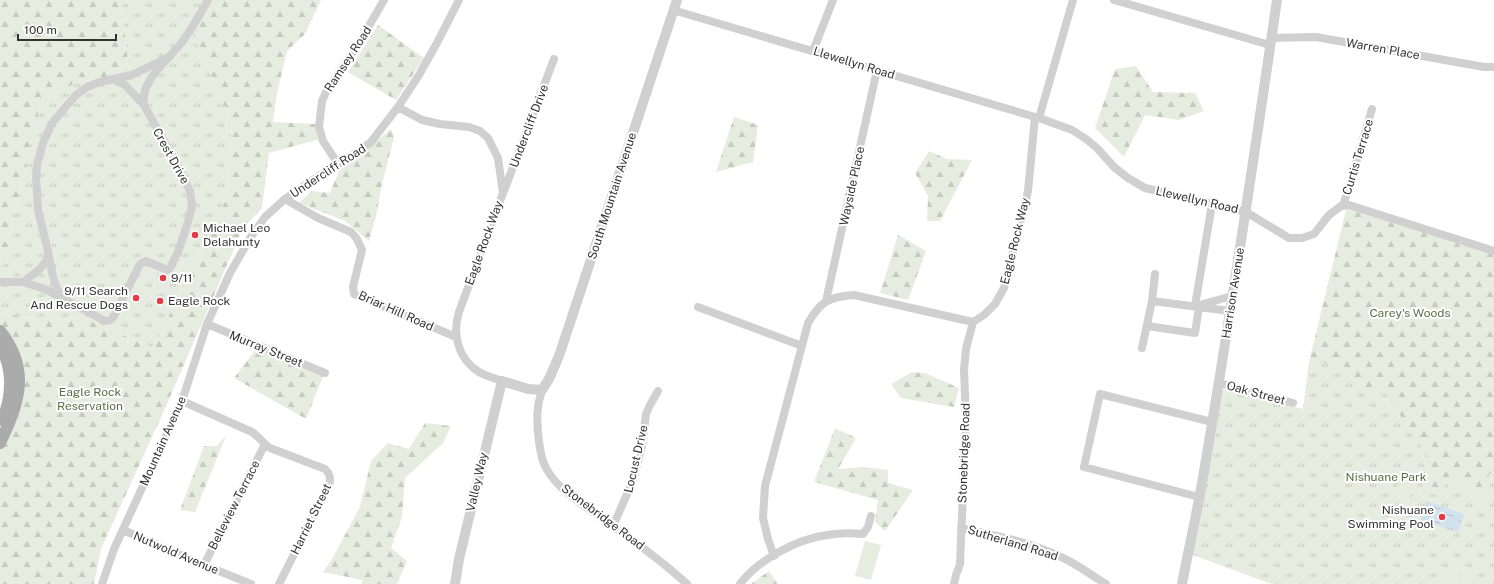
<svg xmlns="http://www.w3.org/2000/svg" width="1494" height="584" font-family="'Public Sans',sans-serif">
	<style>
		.grass { fill: url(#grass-tufts) }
		.forest { fill: url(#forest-firs) }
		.pitch { fill: #e6ecdf }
		.water { fill: url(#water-ripples) }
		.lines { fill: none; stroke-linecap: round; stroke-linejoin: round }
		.minor { stroke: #d0d0d0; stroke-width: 8 }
		.tertiary { stroke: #d0d0d0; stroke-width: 10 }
		.primary { stroke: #ababab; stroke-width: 12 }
		.poi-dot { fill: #e63946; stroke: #fff; stroke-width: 1.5 }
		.labels { text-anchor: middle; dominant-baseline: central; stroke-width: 4; stroke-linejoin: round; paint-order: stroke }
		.street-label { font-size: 12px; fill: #333; stroke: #fff }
		.poi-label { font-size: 12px; fill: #333; stroke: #fff; text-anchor: start }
		.park-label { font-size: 12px; fill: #56703f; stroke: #fff }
	</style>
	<defs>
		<pattern id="grass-tufts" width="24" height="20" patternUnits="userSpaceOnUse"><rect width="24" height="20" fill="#e6ecdf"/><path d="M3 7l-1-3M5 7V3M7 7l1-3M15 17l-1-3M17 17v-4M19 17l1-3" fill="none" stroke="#c6cbc0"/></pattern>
		<pattern id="forest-firs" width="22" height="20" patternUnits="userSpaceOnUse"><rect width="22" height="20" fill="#e6ecdf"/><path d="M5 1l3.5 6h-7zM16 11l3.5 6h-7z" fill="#c6cbc0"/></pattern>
		<pattern id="water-ripples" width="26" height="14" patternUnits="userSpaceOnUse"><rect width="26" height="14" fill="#cfe2ee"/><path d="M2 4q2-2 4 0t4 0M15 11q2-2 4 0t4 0" fill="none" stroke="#b2c2cd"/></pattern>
	</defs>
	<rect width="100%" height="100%" fill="#fff"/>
	<path class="grass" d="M 128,0 L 209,0 L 192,32 L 232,123 L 228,196 L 153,348 L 84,318 L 41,320 L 0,313 L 0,270 L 1,270 L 39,109 L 48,102 L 50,97 L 73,84 L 129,72 L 122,5 Z
		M 1494,251 L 1494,584 L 1272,584 L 1190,554 L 1220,389 L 1303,409 L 1309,362 Z"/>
	<path class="forest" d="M 0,0 L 128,0 L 122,5 L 129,72 L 73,84 L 50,97 L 48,102 L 39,109 L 1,271 L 0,270 Z
		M 209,0 L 321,0 L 305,34 L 287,51 L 276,98 L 273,122 L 317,124 L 320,139 L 269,153 L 262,208 L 243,228 L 167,404 L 101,549 L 94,584 L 0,584 L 0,446 L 10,421 L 0,331 L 0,313 L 41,320 L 84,318 L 153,348 L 228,196 L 232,123 L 192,32 Z
		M 378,25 L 424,58 L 396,100 L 348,72 Z
		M 1136,66 L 1153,92 L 1195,93 L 1204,111 L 1179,120 L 1145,115 L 1124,157 L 1095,128 L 1115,69 Z
		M 734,117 L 758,125 L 753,162 L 716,172 Z
		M 391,129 L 394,137 L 382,184 L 376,216 L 369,241 L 345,221 L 299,203 L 311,191 L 330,193 L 339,171 Z
		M 929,151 L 947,159 L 972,160 L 940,221 L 927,221 L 928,196 L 915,173 Z
		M 1347,206 L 1494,250 L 1494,475 L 1489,473 L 1484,501 L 1450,473 L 1441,496 L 1422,492 L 1426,453 L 1386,394 L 1357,386 L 1337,364 L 1309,362 Z
		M 898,235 L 926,251 L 908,300 L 880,293 Z
		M 256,349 L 323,376 L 306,419 L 234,378 Z
		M 912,372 L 925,373 L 959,388 L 954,407 L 901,398 L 891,384 Z
		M 425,423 L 451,426 L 443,443 L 405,478 L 402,517 L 391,548 L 407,561 L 397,584 L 362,584 L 362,580 L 323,572 L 332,559 L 360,507 L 371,461 L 388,443 L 409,449 Z
		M 835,428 L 856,438 L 838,469 L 864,467 L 888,470 L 888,483 L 913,490 L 885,531 L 875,522 L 878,500 L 814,482 Z
		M 226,436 L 195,512 L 180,510 L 204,446 L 216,446 Z
		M 769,571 L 778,584 L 751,584 Z"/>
	<path class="pitch" d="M 1403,467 L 1418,471 L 1409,498 L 1395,494 Z
		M 865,541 L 881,545 L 871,580 L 855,576 Z
		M 1452,563 L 1463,568 L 1456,584 L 1443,584 Z
		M 1466,569 L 1476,574 L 1472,584 L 1459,584 Z"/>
	<path class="water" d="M 1426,501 L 1464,514 L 1458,532 L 1420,520 Z"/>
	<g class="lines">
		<path class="minor" d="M 1114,0 L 1270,45
			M 673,10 L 1042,119 L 1072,130 L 1086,139 L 1097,148 L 1114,167 L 1128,178 L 1145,188 L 1246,212 L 1289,238 L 1302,238 L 1314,234 L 1329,215 L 1341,206 L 1349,205 L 1494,251
			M 1271,38 L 1316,37 L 1484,67 L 1494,67
			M 813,51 L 833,0
			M 144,105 C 140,79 169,60 182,42 C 192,29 200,14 208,0
			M 398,107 L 422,120 L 440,124 L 469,127 L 480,131 L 488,138 L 498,158 L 503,193 L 459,312 C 452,334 458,359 479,372 C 486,376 494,378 502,381
			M 1039,118 L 1073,0
			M 338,164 L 323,141 L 319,127 L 322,101 L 327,90 L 359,43 L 384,0
			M 504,191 L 554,59
			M 285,199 L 318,218 L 351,232 L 357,239 L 362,250 L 353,287 L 354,294 L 456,337
			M 1343,206 L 1372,109
			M 0,282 L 23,282 L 45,289 L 105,321 C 110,321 112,320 114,316 L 140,264 L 146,261 L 167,270 L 170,268 L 178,252 L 188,222 L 192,206 L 190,191 L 180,170 L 144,105 L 125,85 L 115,80
			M 23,282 C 32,275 47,266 48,254
			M 61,297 L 56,286 L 53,277 L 47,247 L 38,210 L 36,176 L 37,165 L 43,143 L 52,123 L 76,95 L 87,87 L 100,82 L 132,75 L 167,58
			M 826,301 L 877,70
			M 1152,301 L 1230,311
			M 1195,306 L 1212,204
			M 698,307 L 802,346
			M 207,324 L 325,373
			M 1147,326 L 1195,333 L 1199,307 L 1203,304 L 1232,296
			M 1142,348 L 1152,301 L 1155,274
			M 1219,383 L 1293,403
			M 542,390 C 541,396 538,402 538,408 C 536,422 539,456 546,468 C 558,491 589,509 610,524 C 637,543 663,562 687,584
			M 182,401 L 252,432 C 259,437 263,443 270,448 L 325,469 C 330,474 331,478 329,485 L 279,584
			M 1199,497 L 1084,467 L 1100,394 L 1212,422
			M 613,526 L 632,483 L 642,446 L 646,414 L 650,405 L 658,391
			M 961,528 C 994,535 1030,542 1061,557 C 1077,564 1091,575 1106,584
			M 123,530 L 204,565 L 251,584
			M 774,556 L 768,539 L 763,518 L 765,486 L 808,323 C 821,301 828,297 854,295 L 973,322 L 984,315 L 995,304 L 1004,288 L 1028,191 L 1035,117
			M 204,565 L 265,444
			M 102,584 L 114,549 L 182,401 L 207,324 L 230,273 L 252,235 L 265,217 L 285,199 L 308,183 L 356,153 L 371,142 L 398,107 L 419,75 L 437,43 L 459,0
			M 740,584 C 758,560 797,539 827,535 C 839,533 851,533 863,534 L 868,527 L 871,516
			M 954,584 L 956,575 L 960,564 L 966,420 L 964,370 L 966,349 L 973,322"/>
		<path class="tertiary" d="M 455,584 L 459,559 L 502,381 L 528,389 L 542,390 L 549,379 L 559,356 L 677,0
			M 1182,584 C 1189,547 1198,509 1204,471 C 1231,315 1254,157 1277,0"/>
		<path class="primary" d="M 0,331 C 31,370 19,403 0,443
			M 0,347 C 14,367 12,399 2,420"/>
	</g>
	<g class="poi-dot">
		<circle cx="195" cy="235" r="4"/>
		<circle cx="163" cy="278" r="4"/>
		<circle cx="136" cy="298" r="4"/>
		<circle cx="160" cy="301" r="4"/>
		<circle cx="1442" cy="517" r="4"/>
	</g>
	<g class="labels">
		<g class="street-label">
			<text transform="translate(1383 49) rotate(10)">Warren Place</text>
			<text transform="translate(348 59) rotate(-57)">Ramsey Road</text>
			<text transform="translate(854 63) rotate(17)">Llewellyn Road</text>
			<text transform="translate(529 126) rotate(-69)">Undercliff Drive</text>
			<text transform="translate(171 156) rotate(61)">Crest Drive</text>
			<text transform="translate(1358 157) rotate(-73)">Curtis Terrace</text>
			<text transform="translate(328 171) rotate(-33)">Undercliff Road</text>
			<text transform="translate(852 186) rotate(-78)">Wayside Place</text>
			<text transform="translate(612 196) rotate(-72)">South Mountain Avenue</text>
			<text transform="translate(1197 200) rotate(13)">Llewellyn Road</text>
			<text transform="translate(1015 241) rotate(-76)">Eagle Rock Way</text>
			<text transform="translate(484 243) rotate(-70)">Eagle Rock Way</text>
			<text transform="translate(1233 293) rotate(-81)">Harrison Avenue</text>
			<text transform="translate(396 311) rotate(24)">Briar Hill Road</text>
			<text transform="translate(266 349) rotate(22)">Murray Street</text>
			<text transform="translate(1256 393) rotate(15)">Oak Street</text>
			<text transform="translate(163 441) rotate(-66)">Mountain Avenue</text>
			<text transform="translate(964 453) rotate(-88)">Stonebridge Road</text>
			<text transform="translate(636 459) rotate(-77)">Locust Drive</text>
			<text transform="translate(477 482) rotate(-77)">Valley Way</text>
			<text transform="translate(234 505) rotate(-63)">Belleview Terrace</text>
			<text transform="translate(603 517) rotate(37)">Stonebridge Road</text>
			<text transform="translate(311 519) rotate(-64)">Harriet Street</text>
			<text transform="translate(1013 543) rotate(17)">Sutherland Road</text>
			<text transform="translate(176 553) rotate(23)">Nutwold Avenue</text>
		</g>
		<g class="poi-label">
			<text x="203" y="228">Michael Leo<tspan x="203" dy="14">Delahunty</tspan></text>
			<text x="171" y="278">9/11</text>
			<text x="128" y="291" text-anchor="end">9/11 Search<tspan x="128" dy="14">And Rescue Dogs</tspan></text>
			<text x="168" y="301">Eagle Rock</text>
			<text x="1434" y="510" text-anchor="end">Nishuane<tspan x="1434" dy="14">Swimming Pool</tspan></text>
		</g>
		<g class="park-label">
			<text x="1410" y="313">Carey's Woods</text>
			<text x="90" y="392">Eagle Rock<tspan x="90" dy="14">Reservation</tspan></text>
			<text x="1386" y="477">Nishuane Park</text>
		</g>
	</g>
	<path d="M18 34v6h98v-6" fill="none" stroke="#333333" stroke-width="2"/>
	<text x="24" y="34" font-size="12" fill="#333333" stroke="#ffffff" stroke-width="3" paint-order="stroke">100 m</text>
</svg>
